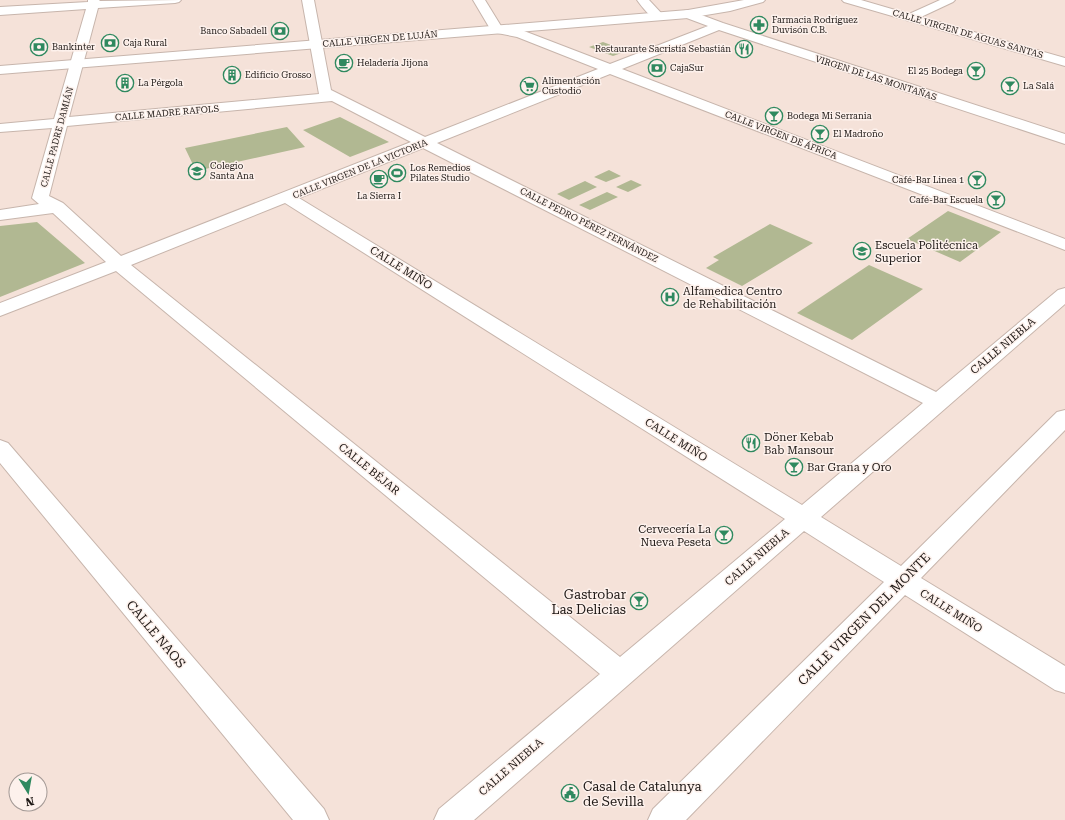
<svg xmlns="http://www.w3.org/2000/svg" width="1065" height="820" font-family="'Roboto Serif',serif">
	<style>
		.green { fill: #b1b892 }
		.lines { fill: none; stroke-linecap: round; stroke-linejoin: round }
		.minor-casing { stroke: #c7b5ac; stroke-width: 2 }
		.secondary-casing { stroke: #c7b5ac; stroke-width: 2 }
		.minor { fill: #fff; fill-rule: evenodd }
		.secondary { fill: #fff; fill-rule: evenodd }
		.labels { text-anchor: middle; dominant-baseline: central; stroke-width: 3; stroke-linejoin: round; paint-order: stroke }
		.far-poi-label { font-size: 9px; fill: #1e1815; stroke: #fdf1ec; text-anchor: start }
		.far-street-label { font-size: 9px; fill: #1e1815; stroke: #fdf1ec }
		.poi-label { font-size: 11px; fill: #1e1815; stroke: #fdf1ec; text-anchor: start }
		.street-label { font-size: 11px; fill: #1e1815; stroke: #fdf1ec }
		.near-poi-label { font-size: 13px; fill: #1e1815; stroke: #fdf1ec; text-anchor: end }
		.near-street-label { font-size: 13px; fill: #1e1815; stroke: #fdf1ec }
	</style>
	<rect width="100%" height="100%" fill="#f5e2d9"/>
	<path class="green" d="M 603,42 L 627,51 L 613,56 L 589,47 Z
		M 340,117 L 389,142 L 350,157 L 303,130 Z
		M 287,127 L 305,147 L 196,171 L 185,148 Z
		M 609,170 L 621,176 L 606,182 L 594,177 Z
		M 631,180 L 642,185 L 628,192 L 616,187 Z
		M 585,181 L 597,187 L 569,200 L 557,194 Z
		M 607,192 L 618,197 L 590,210 L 579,205 Z
		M 948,211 L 1001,232 L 960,262 L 907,239 Z
		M 37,222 L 85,263 L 0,297 L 0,226 Z
		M 770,224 L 813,243 L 742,286 L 706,268 L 719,260 L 713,257 Z
		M 869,265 L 923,289 L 852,340 L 797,313 Z"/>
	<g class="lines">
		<defs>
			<path id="minor" d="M 88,0 L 100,0 L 99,1 L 181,0 L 179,2 L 175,3 L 98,8 L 69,117 L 319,94 L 302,0 L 314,0 L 331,90 L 425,137 L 598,69 L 517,37 L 492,32 L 473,0 L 485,0 L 501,26 L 524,31 L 610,64 L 708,26 L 684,17 L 682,14 L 684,11 L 688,10 L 723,23 L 1065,134 L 1065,144 L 719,30 L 622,69 L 1065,239 L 1065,250 L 610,74 L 437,143 L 936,392 L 1058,290 L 1065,288 L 1065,304 L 821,517 L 901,566 L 1057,412 L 1065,410 L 1065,430 L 921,578 L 1065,666 L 1065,693 L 1055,690 L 905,595 L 686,820 L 648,820 L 653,809 L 884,582 L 804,531 L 474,820 L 434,820 L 439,809 L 600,674 L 116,271 L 0,316 L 0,303 L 106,262 L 53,213 L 0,220 L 0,210 L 39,204 L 32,198 L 52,128 L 0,132 L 0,124 L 54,119 L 86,9 L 0,15 L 0,7 L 88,2 ZM 332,101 L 411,142 L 121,256 L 63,203 L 49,196 L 67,126 ZM 423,148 L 923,403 L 802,505 L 299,198 ZM 285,203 L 785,519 L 620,657 L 131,265 Z
				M 637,0 L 649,0 L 664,16 L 662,19 C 652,21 643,8 637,0 Z
				M 842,0 L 861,0 L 909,14 L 940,0 L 955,0 L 953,2 L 921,17 L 1065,58 L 1065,66 L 844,2 Z
				M 0,440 L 8,443 L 324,809 L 329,820 L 293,820 L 0,463 Z"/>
			<path id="secondary" d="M 744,0 L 765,0 L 763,2 L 730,11 L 688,18 L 0,74 L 0,66 L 688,10 Z"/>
		</defs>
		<use href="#minor" class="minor-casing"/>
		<use href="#secondary" class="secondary-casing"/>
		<use href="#minor" class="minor"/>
		<use href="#secondary" class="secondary"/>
	</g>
	<defs>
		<symbol id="pharmacy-ring" viewBox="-11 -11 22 22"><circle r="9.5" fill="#fdf1ec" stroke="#2f895f" stroke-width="1.5"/><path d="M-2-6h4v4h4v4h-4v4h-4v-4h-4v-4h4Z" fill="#2f895f"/></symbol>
		<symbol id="bank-ring" viewBox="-11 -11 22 22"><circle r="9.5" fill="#fdf1ec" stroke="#2f895f" stroke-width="1.5"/><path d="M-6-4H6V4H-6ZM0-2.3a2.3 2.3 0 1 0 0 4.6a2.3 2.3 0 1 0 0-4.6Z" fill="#2f895f"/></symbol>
		<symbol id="restaurant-ring" viewBox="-11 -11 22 22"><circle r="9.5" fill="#fdf1ec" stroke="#2f895f" stroke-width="1.5"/><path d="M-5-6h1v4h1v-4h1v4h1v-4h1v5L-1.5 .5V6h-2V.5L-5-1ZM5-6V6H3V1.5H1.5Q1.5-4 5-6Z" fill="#2f895f"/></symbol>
		<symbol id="cafe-ring" viewBox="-11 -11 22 22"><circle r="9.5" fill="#fdf1ec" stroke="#2f895f" stroke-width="1.5"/><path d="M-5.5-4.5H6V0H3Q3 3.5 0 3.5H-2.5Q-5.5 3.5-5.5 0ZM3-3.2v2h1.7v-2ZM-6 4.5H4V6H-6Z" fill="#2f895f"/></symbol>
		<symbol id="bar-ring" viewBox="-11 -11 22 22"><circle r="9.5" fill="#fdf1ec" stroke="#2f895f" stroke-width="1.5"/><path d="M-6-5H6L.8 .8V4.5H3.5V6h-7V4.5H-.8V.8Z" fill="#2f895f"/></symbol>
		<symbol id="building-ring" viewBox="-11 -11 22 22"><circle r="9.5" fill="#fdf1ec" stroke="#2f895f" stroke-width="1.5"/><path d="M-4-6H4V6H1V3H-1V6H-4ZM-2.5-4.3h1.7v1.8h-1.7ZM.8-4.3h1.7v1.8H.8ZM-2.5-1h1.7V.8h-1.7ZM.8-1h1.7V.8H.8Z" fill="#2f895f"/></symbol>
		<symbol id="supermarket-ring" viewBox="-11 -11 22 22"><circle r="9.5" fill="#fdf1ec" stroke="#2f895f" stroke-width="1.5"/><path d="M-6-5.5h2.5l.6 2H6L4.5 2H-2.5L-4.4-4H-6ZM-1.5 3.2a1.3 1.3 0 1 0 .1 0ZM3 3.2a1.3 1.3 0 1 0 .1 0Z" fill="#2f895f"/></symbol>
		<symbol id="school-ring" viewBox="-11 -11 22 22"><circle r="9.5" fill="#fdf1ec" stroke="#2f895f" stroke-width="1.5"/><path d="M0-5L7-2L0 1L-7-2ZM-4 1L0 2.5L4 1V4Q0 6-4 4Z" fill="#2f895f"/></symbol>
		<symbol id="stadium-ring" viewBox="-11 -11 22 22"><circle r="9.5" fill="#fdf1ec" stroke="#2f895f" stroke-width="1.5"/><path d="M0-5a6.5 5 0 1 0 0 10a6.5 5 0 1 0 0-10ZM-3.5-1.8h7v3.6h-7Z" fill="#2f895f"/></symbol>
		<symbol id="university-ring" viewBox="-11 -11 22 22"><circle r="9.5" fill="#fdf1ec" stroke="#2f895f" stroke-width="1.5"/><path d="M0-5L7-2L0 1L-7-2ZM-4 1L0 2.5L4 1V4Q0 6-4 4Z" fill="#2f895f"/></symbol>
		<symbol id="hospital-ring" viewBox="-11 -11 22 22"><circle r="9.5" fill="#fdf1ec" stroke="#2f895f" stroke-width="1.5"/><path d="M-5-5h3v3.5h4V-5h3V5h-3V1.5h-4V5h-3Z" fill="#2f895f"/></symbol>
		<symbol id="civic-ring" viewBox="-11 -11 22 22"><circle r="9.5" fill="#fdf1ec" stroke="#2f895f" stroke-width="1.5"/><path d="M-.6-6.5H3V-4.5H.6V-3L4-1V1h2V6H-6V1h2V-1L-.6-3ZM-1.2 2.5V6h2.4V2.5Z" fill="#2f895f"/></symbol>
	</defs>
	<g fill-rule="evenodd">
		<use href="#pharmacy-ring" x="749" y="15" width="20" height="20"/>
		<use href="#bank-ring" x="270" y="21" width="20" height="20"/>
		<use href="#bank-ring" x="100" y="33" width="20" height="20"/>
		<use href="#bank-ring" x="29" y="37" width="20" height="20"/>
		<use href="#restaurant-ring" x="734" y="39" width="20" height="20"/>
		<use href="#cafe-ring" x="334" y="53" width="20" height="20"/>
		<use href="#bank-ring" x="647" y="58" width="20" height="20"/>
		<use href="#bar-ring" x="966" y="61" width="20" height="20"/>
		<use href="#building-ring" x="222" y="65" width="20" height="20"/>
		<use href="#building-ring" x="115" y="73" width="20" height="20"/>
		<use href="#supermarket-ring" x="519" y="76" width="20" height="20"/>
		<use href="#bar-ring" x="1000" y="76" width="20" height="20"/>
		<use href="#bar-ring" x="764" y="106" width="20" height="20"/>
		<use href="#bar-ring" x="810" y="124" width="20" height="20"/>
		<use href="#school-ring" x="187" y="161" width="20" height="20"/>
		<use href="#stadium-ring" x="387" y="163" width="20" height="20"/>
		<use href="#cafe-ring" x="369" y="169" width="20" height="20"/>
		<use href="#bar-ring" x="967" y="170" width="20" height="20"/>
		<use href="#bar-ring" x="986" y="190" width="20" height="20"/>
		<use href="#university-ring" x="852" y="241" width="20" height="20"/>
		<use href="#hospital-ring" x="660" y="287" width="20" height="20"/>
		<use href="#restaurant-ring" x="741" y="433" width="20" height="20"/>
		<use href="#bar-ring" x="784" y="457" width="20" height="20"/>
		<use href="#bar-ring" x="714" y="525" width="20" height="20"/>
		<use href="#bar-ring" x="629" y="591" width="20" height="20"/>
		<use href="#civic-ring" x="560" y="783" width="20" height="20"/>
	</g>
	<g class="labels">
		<g class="far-poi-label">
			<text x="772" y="20">Farmacia Rodríguez<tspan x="772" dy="10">Duvisón C.B.</tspan></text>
			<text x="267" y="31" text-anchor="end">Banco Sabadell</text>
			<text x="123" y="43">Caja Rural</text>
			<text x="52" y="47">Bankinter</text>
			<text x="731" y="49" text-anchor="end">Restaurante Sacristía Sebastián</text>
			<text x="357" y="63">Heladería Jijona</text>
			<text x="670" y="68">CajaSur</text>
			<text x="963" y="71" text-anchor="end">El 25 Bodega</text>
			<text x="245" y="75">Edificio Grosso</text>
			<text x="542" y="81">Alimentación<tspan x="542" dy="10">Custodio</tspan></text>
			<text x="138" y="83">La Pérgola</text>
			<text x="1023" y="86">La Salá</text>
			<text x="787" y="116">Bodega Mi Serrania</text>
			<text x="833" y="134">El Madroño</text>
			<text x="210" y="166">Colegio<tspan x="210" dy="10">Santa Ana</tspan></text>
			<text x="410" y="168">Los Remedios<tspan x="410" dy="10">Pilates Studio</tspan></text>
			<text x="964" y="180" text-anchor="end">Café-Bar Linea 1</text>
			<text x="379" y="196" text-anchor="middle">La Sierra I</text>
			<text x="983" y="200" text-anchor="end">Café-Bar Escuela</text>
		</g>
		<g class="far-street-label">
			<text transform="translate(968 34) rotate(16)">CALLE VIRGEN DE AGUAS SANTAS</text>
			<text transform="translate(380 39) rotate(-5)">CALLE VIRGEN DE LUJÁN</text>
			<text transform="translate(876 78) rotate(18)">VIRGEN DE LAS MONTAÑAS</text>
			<text transform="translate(167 113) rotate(-5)">CALLE MADRE RAFOLS</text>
			<text transform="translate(781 135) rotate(21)">CALLE VIRGEN DE ÁFRICA</text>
			<text transform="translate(57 137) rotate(-75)">CALLE PADRE DAMIÁN</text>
			<text transform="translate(360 169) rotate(-22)">CALLE VIRGEN DE LA VICTORIA</text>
			<text transform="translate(589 225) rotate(27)">CALLE PEDRO PÉREZ FERNÁNDEZ</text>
		</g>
		<g class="poi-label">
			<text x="875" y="245">Escuela Politécnica<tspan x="875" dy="13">Superior</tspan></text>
			<text x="683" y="291">Alfamedica Centro<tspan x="683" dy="13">de Rehabilitación</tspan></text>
			<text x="764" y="437">Döner Kebab<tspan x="764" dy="13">Bab Mansour</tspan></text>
			<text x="807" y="467">Bar Grana y Oro</text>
			<text x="711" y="529" text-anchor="end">Cervecería La<tspan x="711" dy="13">Nueva Peseta</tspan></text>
		</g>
		<g class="street-label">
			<text transform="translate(401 268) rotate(32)">CALLE MIÑO</text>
			<text transform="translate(1003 346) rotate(-40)">CALLE NIEBLA</text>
			<text transform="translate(676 440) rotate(32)">CALLE MIÑO</text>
			<text transform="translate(369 469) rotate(39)">CALLE BÉJAR</text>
			<text transform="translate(757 557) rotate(-41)">CALLE NIEBLA</text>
			<text transform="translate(951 611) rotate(32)">CALLE MIÑO</text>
			<text transform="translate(511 767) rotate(-41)">CALLE NIEBLA</text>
		</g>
		<g class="near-poi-label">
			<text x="626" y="594">Gastrobar<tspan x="626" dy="15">Las Delicias</tspan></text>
			<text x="583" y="786" text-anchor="start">Casal de Catalunya<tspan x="583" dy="15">de Sevilla</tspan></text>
		</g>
		<g class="near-street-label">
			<text transform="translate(864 619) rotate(-45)">CALLE VIRGEN DEL MONTE</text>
			<text transform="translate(156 634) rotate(50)">CALLE NAOS</text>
		</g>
	</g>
	<g transform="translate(28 792) rotate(169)"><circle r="19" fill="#fdf1ec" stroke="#a49a96"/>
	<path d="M0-3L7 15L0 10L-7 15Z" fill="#2f895f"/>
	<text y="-6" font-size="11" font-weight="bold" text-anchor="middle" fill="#1e1815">N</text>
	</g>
</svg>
